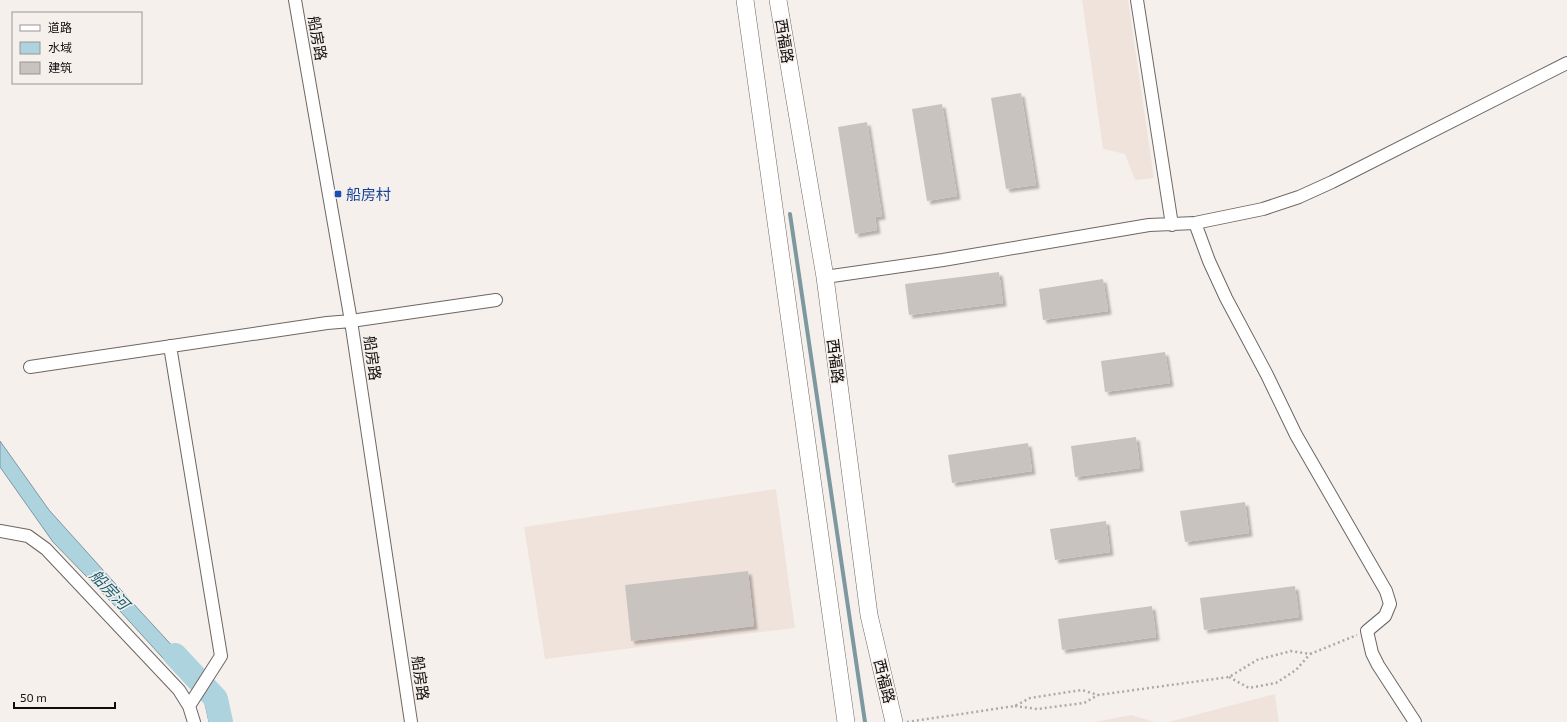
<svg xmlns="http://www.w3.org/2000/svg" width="1567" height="722" font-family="'Exo 2','Noto Sans SC',sans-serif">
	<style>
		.built { fill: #f0e3dc }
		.water { fill: #add3df; stroke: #7e98a0 }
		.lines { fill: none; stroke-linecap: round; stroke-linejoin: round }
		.stream { stroke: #7e98a0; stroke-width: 4 }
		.river { stroke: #add3df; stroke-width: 24 }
		.building { fill: #c9c3c0; filter: url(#shadow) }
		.street-casing { stroke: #6c6764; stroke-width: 14 }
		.secondary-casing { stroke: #6c6764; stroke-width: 18 }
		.path { stroke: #aea9a7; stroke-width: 2.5; stroke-dasharray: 2 3; stroke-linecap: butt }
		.street { stroke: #fff; stroke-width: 12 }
		.secondary { stroke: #fff; stroke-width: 17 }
		.transit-dot { fill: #1a4fb4; stroke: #f6f0ed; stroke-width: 1.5 }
		.labels { text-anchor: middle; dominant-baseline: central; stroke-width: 3; stroke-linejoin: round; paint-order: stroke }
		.street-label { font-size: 15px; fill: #0f0d0c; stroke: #f6f0ed }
		.transit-label { font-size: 15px; fill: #164399; stroke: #f6f0ed; text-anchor: start }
		.water-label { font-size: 16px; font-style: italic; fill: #175f72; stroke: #f6f0ed }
	</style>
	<defs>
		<filter id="shadow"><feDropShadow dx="3.5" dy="3.5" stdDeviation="1" flood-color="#0004"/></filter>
	</defs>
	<rect width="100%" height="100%" fill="#f6f0ed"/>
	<path class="built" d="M 1082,0 L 1128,0 L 1154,178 L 1135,180 L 1125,154 L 1103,149 Z
		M 776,489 L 795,628 L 545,659 L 524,527 Z
		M 1275,694 L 1279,722 L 1168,722 Z
		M 1131,715 L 1155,722 L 1095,722 Z"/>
	<path class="water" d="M 0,441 L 49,510 L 130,600 L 200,676 L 192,690 L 120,611 L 53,542 L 0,467 Z
		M 215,688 L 222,700 L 226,722 L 209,722 L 205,704 Z"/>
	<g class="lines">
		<path class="stream" d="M 790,214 L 865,722"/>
		<path class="river" d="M 175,655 L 216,699 L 221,722"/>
	</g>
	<path class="building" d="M 1021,93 L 1036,185 L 1006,189 L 991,98 Z
		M 942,104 L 957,196 L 927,201 L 912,109 Z
		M 867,122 L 882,216 L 875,217 L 877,230 L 855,234 L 838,127 Z
		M 999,272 L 1003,303 L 909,315 L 905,284 Z
		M 1103,279 L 1108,311 L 1043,320 L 1039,289 Z
		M 1165,352 L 1170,383 L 1105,392 L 1101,361 Z
		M 1136,437 L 1140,468 L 1075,477 L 1071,446 Z
		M 1028,443 L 1032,471 L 952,483 L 948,455 Z
		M 1245,502 L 1249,533 L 1185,542 L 1180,511 Z
		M 1106,521 L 1110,552 L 1055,560 L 1050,529 Z
		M 748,571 L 754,626 L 631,641 L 625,585 Z
		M 1295,586 L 1299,617 L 1204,630 L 1200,598 Z
		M 1152,606 L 1156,637 L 1062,650 L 1058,619 Z"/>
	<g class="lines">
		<defs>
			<path id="street" d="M 295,0 L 351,321 L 411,722
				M 1137,0 L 1172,225
				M 1195,223 L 1209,261 L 1226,298 L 1267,375 L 1296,435 L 1386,591 L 1390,604 L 1385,616 L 1367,631 L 1372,653 L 1378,665 L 1415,722
				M 825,277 L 943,260 L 1149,225 L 1195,223 L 1263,209 L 1299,197 L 1332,182 L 1567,63
				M 170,346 L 221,656 L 189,706
				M 30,367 L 327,323 L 351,321 L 496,300
				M 0,531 L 28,536 L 46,549 L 179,690 L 189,706 L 194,722"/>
			<path id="secondary" d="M 745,0 L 846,722
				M 778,0 L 825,277 L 869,615 L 894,722"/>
		</defs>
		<use href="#street" class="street-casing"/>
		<use href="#secondary" class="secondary-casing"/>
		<path class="path" d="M 1229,677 L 1249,688 L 1276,683 L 1296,670 L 1310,654
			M 1015,706 L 1037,709 L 1084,703 L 1098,695
			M 907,722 L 1015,706 L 1030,698 L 1082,690 L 1098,695 L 1229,677 L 1257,660 L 1291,651 L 1310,654 L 1357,635"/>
		<use href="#street" class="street"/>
		<use href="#secondary" class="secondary"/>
	</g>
	<rect class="transit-dot" x="334" y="190" width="8" height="8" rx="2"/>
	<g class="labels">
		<g class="street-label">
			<text transform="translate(318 38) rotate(80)">船房路</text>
			<text transform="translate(785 41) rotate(81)">西福路</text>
			<text transform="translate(373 358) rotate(82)">船房路</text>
			<text transform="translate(836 361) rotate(83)">西福路</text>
			<text transform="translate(421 678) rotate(82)">船房路</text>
			<text transform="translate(885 681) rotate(76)">西福路</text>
		</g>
		<g class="transit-label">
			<text x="346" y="194">船房村</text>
		</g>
		<g class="water-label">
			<text transform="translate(110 589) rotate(46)">船房河</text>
		</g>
	</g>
	<rect x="12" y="12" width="130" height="72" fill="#f6f0ed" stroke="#9a9593"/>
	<rect x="20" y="25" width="20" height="6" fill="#ffffff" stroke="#9a9593"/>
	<text x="48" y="32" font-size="12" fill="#0f0d0c">道路</text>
	<rect x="20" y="42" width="20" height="12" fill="#add3df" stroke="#9a9593"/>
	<text x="48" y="52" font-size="12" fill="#0f0d0c">水域</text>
	<rect x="20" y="62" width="20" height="12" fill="#c9c3c0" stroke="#9a9593"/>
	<text x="48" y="72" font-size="12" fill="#0f0d0c">建筑</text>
	<path d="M14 702v6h101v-6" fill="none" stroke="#0f0d0c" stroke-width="2"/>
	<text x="20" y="702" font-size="12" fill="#0f0d0c" stroke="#f6f0ed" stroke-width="3" paint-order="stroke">50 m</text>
</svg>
